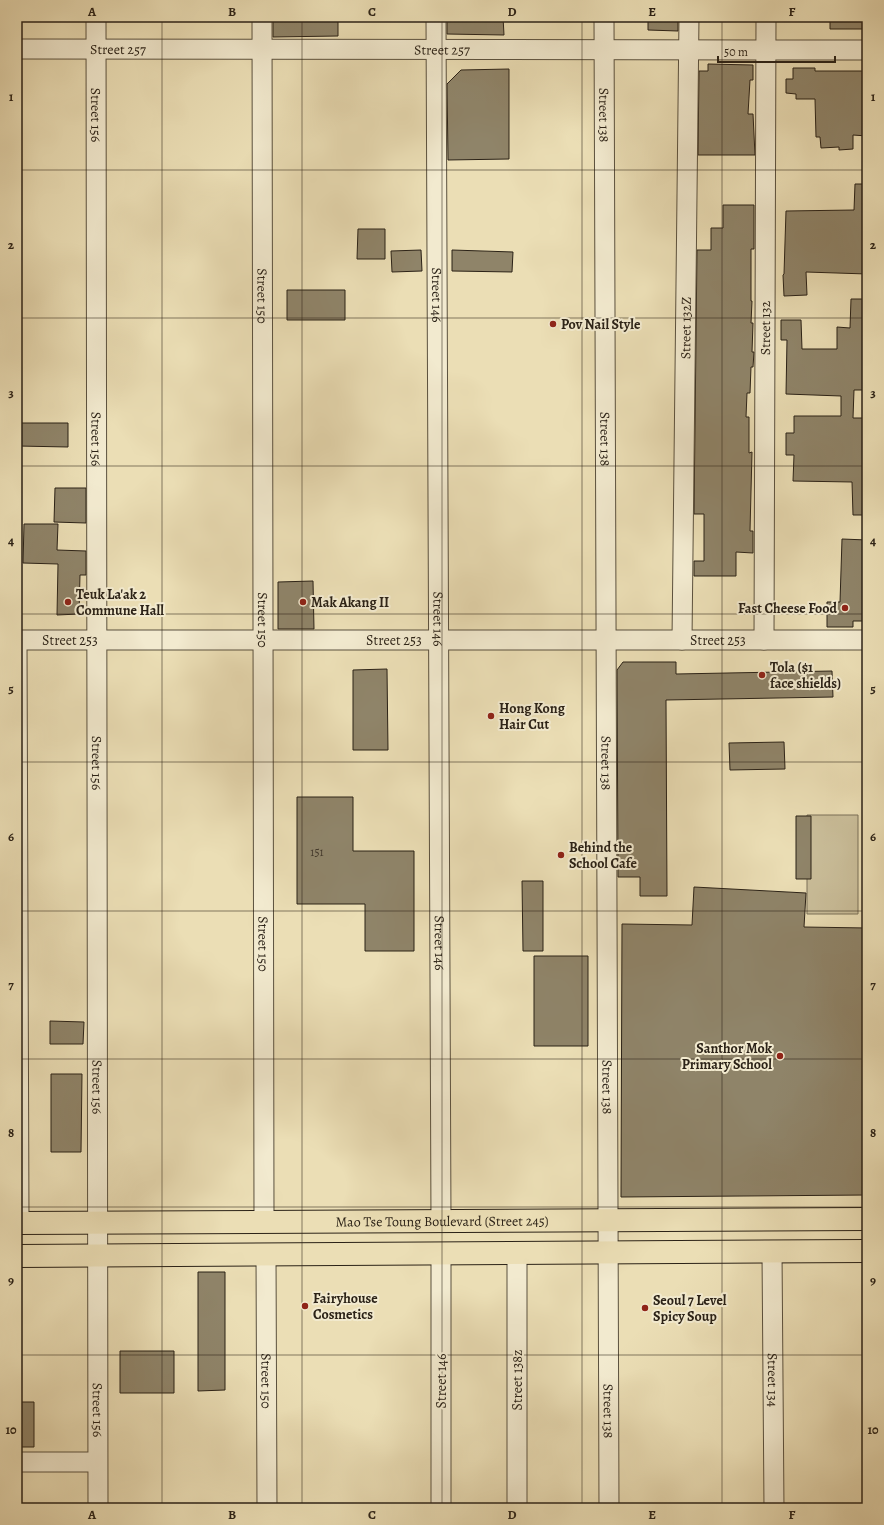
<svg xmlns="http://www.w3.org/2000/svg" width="884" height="1525" font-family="Alegreya,serif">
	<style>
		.grass { fill: #cabe9a; stroke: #7a7058 }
		.building { fill: #8f8469; stroke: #2b2217 }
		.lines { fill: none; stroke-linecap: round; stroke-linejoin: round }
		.minor-casing { stroke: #5b513e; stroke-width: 21 }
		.major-casing { stroke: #2b2217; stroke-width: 24 }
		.minor { stroke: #f2eacf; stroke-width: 19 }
		.major { stroke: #ebdeb5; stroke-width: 22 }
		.grid { fill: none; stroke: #2b2217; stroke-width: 1; stroke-opacity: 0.55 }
		.poi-dot { fill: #8f2418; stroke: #f2eacf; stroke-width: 1.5 }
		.labels { text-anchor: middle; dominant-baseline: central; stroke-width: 4; stroke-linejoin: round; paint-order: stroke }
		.number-label { font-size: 12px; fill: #443a2c }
		.street-label { font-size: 14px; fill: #2b2217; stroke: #f2eacf }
		.poi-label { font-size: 14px; font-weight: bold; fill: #2b2217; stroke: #f2eacf; text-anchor: start }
		.neatline { fill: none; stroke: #2b2217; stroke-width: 1.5 }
		.grid-label { font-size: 13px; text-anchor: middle; font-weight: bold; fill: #2b2217 }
	</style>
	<rect width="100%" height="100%" fill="#ebdeb5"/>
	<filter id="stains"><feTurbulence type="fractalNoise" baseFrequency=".005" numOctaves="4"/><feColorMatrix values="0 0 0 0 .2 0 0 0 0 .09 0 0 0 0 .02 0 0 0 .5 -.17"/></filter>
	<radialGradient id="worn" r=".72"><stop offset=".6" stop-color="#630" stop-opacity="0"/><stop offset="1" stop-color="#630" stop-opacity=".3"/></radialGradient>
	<path class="grass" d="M 807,815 L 858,815 L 858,914 L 807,914 Z"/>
	<path class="building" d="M 273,17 L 338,17 L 338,36 L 273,37 Z
		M 447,17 L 503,17 L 504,35 L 447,34 Z
		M 648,17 L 678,17 L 678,31 L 648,30 Z
		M 830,17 L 867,17 L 867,29 L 830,29 Z
		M 708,64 L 753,65 L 753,80 L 750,80 L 748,114 L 753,114 L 755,155 L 698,155 L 699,71 L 708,71 Z
		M 793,68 L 815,68 L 815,71 L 867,71 L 867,136 L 853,135 L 853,149 L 839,150 L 839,147 L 821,148 L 820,137 L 816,137 L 815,99 L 796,99 L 796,94 L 786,93 L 786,79 L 793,79 Z
		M 509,69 L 509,159 L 448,160 L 447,84 L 461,70 Z
		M 855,184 L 867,184 L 867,274 L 806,272 L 807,295 L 784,296 L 783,275 L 784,274 L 786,211 L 854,210 Z
		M 723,205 L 754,205 L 754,249 L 751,249 L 751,301 L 752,301 L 751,323 L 753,323 L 752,352 L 754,352 L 753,367 L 751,367 L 750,393 L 747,393 L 746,417 L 749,417 L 749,453 L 752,452 L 750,531 L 753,531 L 753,553 L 736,552 L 736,576 L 694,576 L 694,561 L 704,561 L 704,514 L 694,514 L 697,250 L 711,250 L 711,228 L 723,228 Z
		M 358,229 L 385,229 L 385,259 L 357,259 Z
		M 421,250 L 422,271 L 392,272 L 391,251 Z
		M 452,250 L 513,252 L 512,272 L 452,271 Z
		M 287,290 L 345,290 L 345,320 L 287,320 Z
		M 851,299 L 867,299 L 867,390 L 854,390 L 853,418 L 867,418 L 867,515 L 853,515 L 852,482 L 793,481 L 794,455 L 786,455 L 786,433 L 794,433 L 794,416 L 841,416 L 841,396 L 786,394 L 787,340 L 781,340 L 781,320 L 801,320 L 802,349 L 837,349 L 837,327 L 850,328 Z
		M 18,423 L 68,423 L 68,447 L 18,446 Z
		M 55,488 L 86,488 L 86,523 L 54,522 Z
		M 24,524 L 58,524 L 57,550 L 86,551 L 86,575 L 80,575 L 79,614 L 57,615 L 58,564 L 23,563 Z
		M 842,539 L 867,540 L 867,621 L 853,621 L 853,627 L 827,627 L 827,602 L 840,602 Z
		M 313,581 L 314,629 L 278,629 L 278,582 Z
		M 623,662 L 676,662 L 676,674 L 832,671 L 833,697 L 666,700 L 667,896 L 640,896 L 640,877 L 618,877 L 617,670 Z
		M 387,669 L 388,750 L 353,750 L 353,670 Z
		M 784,742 L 785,769 L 730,770 L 729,743 Z
		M 297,797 L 353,797 L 353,851 L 414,851 L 414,951 L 365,951 L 365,904 L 297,904 Z
		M 796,816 L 811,816 L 811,879 L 796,879 Z
		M 522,881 L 543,881 L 543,951 L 523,951 Z
		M 694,887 L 806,893 L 804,927 L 867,928 L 867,1195 L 621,1197 L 622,924 L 692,925 Z
		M 534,956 L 588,956 L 588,1046 L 534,1046 Z
		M 50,1021 L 84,1022 L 83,1044 L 50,1044 Z
		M 51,1074 L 82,1074 L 81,1152 L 51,1152 Z
		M 198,1272 L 225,1272 L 225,1390 L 198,1391 Z
		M 120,1351 L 174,1351 L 174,1393 L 120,1393 Z
		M 17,1402 L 34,1402 L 34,1447 L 17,1447 Z"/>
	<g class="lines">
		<defs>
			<g id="minor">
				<path id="s1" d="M 96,17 L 98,1508"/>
				<path id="s2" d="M 262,17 L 264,1222"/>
				<path id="s3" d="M 436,17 L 441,1221"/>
				<path id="s4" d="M 604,17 L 609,1508"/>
				<path id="s5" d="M 17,49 L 867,50"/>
				<path id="s6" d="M 17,640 L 867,640"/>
				<path d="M 17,640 L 19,1223"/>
				<path id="s7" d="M 682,640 L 689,17"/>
				<path id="s8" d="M 764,640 L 766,17"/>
				<path id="s9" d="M 772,1252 L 774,1508"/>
				<path d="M 441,1253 L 441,1508"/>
				<path d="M 517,1253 L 517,1508"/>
				<path id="s10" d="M 266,1254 L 267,1508"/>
				<path d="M 17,1462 L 97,1462"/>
			</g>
			<g id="major">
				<path id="s11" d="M 17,1223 L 867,1219"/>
				<path d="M 17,1256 L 867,1251"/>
			</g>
		</defs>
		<use href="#minor" class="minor-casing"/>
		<use href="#major" class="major-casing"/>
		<use href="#minor" class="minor"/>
		<use href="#major" class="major"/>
	</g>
	<path class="grid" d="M 162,17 L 162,1508M 302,17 L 302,1508M 442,17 L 442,1508M 582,17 L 582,1508M 722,17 L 722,1508M 17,170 L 867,170M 17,318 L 867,318M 17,466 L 867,466M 17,614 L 867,614M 17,762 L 867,762M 17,911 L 867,911M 17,1059 L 867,1059M 17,1207 L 867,1207M 17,1355 L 867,1355"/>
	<g class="poi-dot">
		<circle cx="553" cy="324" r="4"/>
		<circle cx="68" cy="602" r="4"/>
		<circle cx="303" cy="602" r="4"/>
		<circle cx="845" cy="608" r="4"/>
		<circle cx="762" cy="675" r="4"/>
		<circle cx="491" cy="716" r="4"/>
		<circle cx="561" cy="855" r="4"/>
		<circle cx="780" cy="1056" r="4"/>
		<circle cx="305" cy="1306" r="4"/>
		<circle cx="645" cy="1308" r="4"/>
	</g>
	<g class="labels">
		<g class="number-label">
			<text x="317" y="852">151</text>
		</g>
		<g class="street-label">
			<text stroke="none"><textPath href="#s5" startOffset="101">Street 257</textPath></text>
			<text stroke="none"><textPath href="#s5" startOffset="425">Street 257</textPath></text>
			<text stroke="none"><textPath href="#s1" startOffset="98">Street 156</textPath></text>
			<text stroke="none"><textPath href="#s4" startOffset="98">Street 138</textPath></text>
			<text stroke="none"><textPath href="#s3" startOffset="278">Street 146</textPath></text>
			<text stroke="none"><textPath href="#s2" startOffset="279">Street 150</textPath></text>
			<text stroke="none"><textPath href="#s7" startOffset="312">Street 132Z</textPath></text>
			<text stroke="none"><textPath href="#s8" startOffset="312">Street 132</textPath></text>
			<text stroke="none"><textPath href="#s1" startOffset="422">Street 156</textPath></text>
			<text stroke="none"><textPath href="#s4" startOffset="422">Street 138</textPath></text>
			<text stroke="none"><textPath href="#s3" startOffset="602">Street 146</textPath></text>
			<text stroke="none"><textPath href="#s2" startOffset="603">Street 150</textPath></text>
			<text stroke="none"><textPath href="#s6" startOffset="53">Street 253</textPath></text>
			<text stroke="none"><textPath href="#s6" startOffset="377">Street 253</textPath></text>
			<text stroke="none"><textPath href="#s6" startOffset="701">Street 253</textPath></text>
			<text stroke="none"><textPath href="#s4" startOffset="746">Street 138</textPath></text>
			<text stroke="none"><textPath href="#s1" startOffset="746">Street 156</textPath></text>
			<text stroke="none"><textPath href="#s3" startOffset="926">Street 146</textPath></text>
			<text stroke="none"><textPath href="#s2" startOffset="927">Street 150</textPath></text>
			<text stroke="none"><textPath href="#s4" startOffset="1070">Street 138</textPath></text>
			<text stroke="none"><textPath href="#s1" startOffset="1070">Street 156</textPath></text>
			<text stroke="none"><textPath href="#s11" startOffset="425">Mao Tse Toung Boulevard (Street 245)</textPath></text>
			<text transform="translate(517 1380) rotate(-90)">Street 138z</text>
			<text stroke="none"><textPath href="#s9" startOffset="128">Street 134</textPath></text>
			<text stroke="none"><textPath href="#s10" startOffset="127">Street 150</textPath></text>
			<text transform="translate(441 1381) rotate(-90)">Street 146</text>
			<text stroke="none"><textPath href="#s1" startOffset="1393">Street 156</textPath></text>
			<text stroke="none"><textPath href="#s4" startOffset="1394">Street 138</textPath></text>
		</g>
		<g class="poi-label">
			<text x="561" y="324">Pov Nail Style</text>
			<text x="76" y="594">Teuk La'ak 2<tspan x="76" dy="16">Commune Hall</tspan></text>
			<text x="311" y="602">Mak Akang II</text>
			<text x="837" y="608" text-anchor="end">Fast Cheese Food</text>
			<text x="770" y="667">Tola ($1<tspan x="770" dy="16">face shields)</tspan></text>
			<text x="499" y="708">Hong Kong<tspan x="499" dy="16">Hair Cut</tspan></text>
			<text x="569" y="847">Behind the<tspan x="569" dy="16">School Cafe</tspan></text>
			<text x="772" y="1048" text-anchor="end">Santhor Mok<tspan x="772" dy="16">Primary School</tspan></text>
			<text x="313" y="1298">Fairyhouse<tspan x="313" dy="16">Cosmetics</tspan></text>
			<text x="653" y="1300">Seoul 7 Level<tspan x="653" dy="16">Spicy Soup</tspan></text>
		</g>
	</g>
	<rect width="884" height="1525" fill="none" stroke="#ebdeb5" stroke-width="44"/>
	<path d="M718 56v6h117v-6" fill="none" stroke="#2b2217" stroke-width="2"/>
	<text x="724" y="56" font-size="12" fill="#2b2217" stroke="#f2eacf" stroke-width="3" paint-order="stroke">50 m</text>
	<rect x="22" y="22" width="840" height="1481" class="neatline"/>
	<g class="grid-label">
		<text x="92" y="16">A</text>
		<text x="232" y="16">B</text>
		<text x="372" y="16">C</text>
		<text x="512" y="16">D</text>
		<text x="652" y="16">E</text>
		<text x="792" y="16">F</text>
		<text x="11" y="101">1</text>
		<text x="873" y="101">1</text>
		<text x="11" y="249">2</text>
		<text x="873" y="249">2</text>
		<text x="11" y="397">3</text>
		<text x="873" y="397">3</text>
		<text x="11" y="545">4</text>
		<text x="873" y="545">4</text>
		<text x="11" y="693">5</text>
		<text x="873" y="693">5</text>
		<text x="11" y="841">6</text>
		<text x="873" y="841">6</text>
		<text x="11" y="989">7</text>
		<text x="873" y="989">7</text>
		<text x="11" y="1137">8</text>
		<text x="873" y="1137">8</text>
		<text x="11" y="1285">9</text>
		<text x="873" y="1285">9</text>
		<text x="11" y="1434">10</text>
		<text x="873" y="1434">10</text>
		<text x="92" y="1519">A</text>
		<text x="232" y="1519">B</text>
		<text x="372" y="1519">C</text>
		<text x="512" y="1519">D</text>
		<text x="652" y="1519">E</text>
		<text x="792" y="1519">F</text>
	</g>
	<rect width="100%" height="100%" filter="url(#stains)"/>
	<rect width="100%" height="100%" fill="url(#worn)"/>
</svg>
